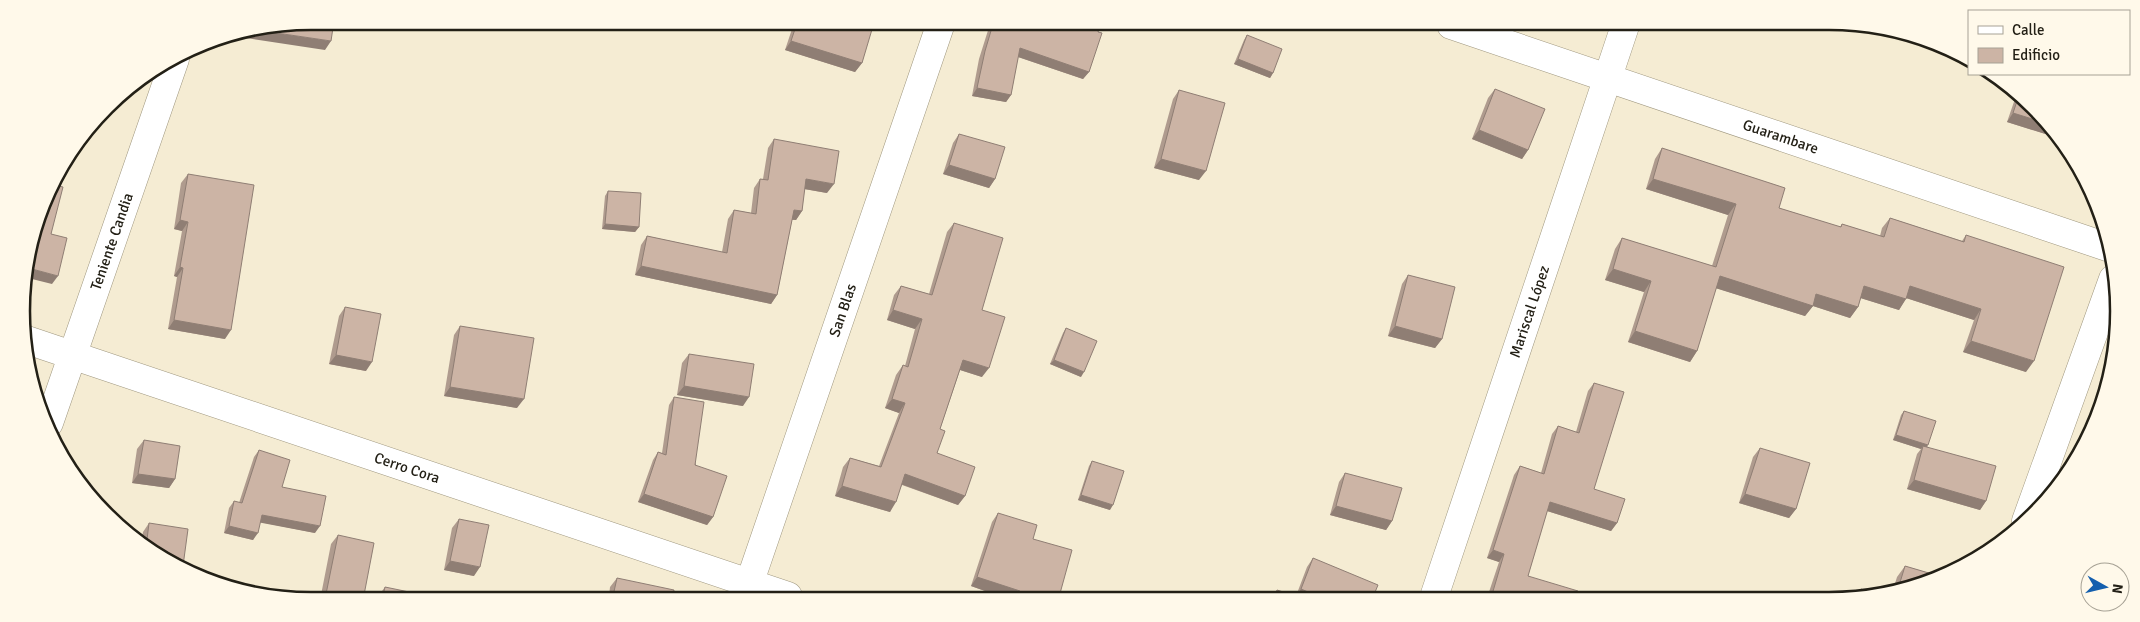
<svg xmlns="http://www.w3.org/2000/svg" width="2140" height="622" font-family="Signika,sans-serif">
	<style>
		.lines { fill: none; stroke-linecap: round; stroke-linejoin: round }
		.street-casing { stroke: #9f977f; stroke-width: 29 }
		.street { stroke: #fff; stroke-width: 28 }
		.wall { fill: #af9b8e }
		.shaded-wall { fill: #8f7e74 }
		.building { fill: #ccb4a5; stroke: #8f7e74 }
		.labels { text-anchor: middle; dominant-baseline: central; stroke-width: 4; stroke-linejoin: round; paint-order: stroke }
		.street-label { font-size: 15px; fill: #232016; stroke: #fff9ea }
		.rim { fill: none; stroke: #232016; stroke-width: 2.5 }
	</style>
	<rect width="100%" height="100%" fill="#f5ecd3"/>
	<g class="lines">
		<defs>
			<g id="street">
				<path id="s1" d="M 1451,25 L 2110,248"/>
				<path id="s2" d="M 27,340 L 788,596"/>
				<path id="s3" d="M 49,423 L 175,59"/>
				<path d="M 2026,521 L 2113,279"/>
				<path id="s4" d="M 745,596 L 941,23"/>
				<path id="s5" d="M 1434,597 L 1625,26"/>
			</g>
		</defs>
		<use href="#street" class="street-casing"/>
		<use href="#street" class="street"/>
	</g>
	<path class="wall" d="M 794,23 L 872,23 L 862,63 L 855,72 L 785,50 Z
		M 990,24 L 1100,24 L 1089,72 L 1083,79 L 1018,57 L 1011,95 L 1006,102 L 972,96 L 979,59 Z
		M 1247,35 L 1273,73 L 1270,78 L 1234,64 L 1244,40 Z
		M 1495,89 L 1528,150 L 1522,159 L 1472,139 L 1488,98 Z
		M 1179,90 L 1199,180 L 1154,168 L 1173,99 Z
		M 2016,96 L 2058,138 L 2007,122 Z
		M 959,134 L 995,179 L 989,188 L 943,174 L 953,143 Z
		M 774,139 L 827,193 L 804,189 L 802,211 L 796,220 L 792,220 L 777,295 L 771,304 L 635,275 L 641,245 L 647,236 L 722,252 L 728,219 L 734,210 L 751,213 L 754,188 L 760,179 L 763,179 L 768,148 Z
		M 1662,148 L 1779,208 L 1840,227 L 1842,224 L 1880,236 L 1882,228 L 1890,218 L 1962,241 L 1966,235 L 2026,372 L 1963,352 L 1974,320 L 1906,298 L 1899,310 L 1861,298 L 1858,307 L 1850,318 L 1813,306 L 1805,316 L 1716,288 L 1697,351 L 1690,362 L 1628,342 L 1644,292 L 1605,280 L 1615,249 L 1622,238 L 1712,266 L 1728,215 L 1646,189 L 1655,159 Z
		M 188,174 L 225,339 L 168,329 L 177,277 L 174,276 L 182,231 L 174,229 L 181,183 Z
		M 608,191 L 639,227 L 635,232 L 602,229 L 605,196 Z
		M 954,223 L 982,310 L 982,377 L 960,370 L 940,429 L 937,453 L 965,496 L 958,505 L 902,485 L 890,512 L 835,496 L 843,467 L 850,458 L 879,466 L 899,413 L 885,408 L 896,375 L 903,365 L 905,366 L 915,329 L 887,320 L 894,295 L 901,286 L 929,294 L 947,232 Z
		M 1408,275 L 1442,339 L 1435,348 L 1388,336 L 1402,284 Z
		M 345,307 L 366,371 L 329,364 L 339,316 Z
		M 460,326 L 517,408 L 444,396 L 454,335 Z
		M 1066,328 L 1081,377 L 1050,364 L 1063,333 Z
		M 689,354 L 743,406 L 677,395 L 682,363 Z
		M 1594,383 L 1594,489 L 1617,523 L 1611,531 L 1547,511 L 1528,576 L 1576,598 L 1487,598 L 1499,562 L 1487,558 L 1514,475 L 1520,466 L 1541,473 L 1552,434 L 1558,426 L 1576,432 L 1588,391 Z
		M 674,397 L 713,517 L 707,525 L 638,502 L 653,460 L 658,452 L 662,453 L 669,405 Z
		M 1904,411 L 1927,446 L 1986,501 L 1980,510 L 1907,489 L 1917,454 L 1921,449 L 1893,440 L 1901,415 Z
		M 144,440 L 175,479 L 169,488 L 132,483 L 137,449 Z
		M 1760,448 L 1796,509 L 1789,518 L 1739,503 L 1753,457 Z
		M 259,450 L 282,487 L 315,533 L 260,522 L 253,540 L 224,533 L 229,508 L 234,501 L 239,503 L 254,457 Z
		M 1092,461 L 1110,510 L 1078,500 L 1089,466 Z
		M 1345,473 L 1392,521 L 1386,530 L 1330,515 L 1339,482 Z
		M 998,513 L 1033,539 L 1059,597 L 1002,597 L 971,586 L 992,522 Z
		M 459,519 L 474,576 L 444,570 L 452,528 Z
		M 149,523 L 150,552 L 141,543 L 143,532 Z
		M 338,535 L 364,595 L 321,595 L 331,544 Z
		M 1313,558 L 1373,597 L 1272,597 L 1277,590 L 1296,596 L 1307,567 Z
		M 1905,566 L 1939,576 L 1893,590 L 1897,577 Z
		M 617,578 L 673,596 L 609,596 L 610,587 Z
		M 385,587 L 413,596 L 379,595 Z
		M 1861,589 L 1867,598 L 1855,598 Z"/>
	<path class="shaded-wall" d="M 691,23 L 718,23 L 715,28 Z
		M 263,31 L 331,41 L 325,50 L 246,38 L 249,34 Z
		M 791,41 L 862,63 L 855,72 L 785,50 Z
		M 1020,48 L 1089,72 L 1083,79 L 1015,56 Z
		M 1238,59 L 1273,73 L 1270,78 L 1234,64 Z
		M 977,88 L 1011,95 L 1006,102 L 972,96 Z
		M 2013,113 L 2042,122 L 2058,138 L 2007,122 Z
		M 1479,130 L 1528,150 L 1522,159 L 1472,139 Z
		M 1161,159 L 1206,171 L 1199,180 L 1154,168 Z
		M 949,165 L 995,179 L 989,188 L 943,174 Z
		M 806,179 L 834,184 L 827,193 L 799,188 Z
		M 1653,179 L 1736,204 L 1728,215 L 1646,189 Z
		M 794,210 L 802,211 L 796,220 L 787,219 Z
		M 180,220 L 188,222 L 182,231 L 174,229 Z
		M 605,224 L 639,227 L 635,232 L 602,229 Z
		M 641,266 L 777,295 L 771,304 L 635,275 Z
		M 180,267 L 183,268 L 177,277 L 174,276 Z
		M 32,269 L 58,276 L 52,284 L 28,278 L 24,284 L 26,275 Z
		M 1613,269 L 1651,281 L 1644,292 L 1605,280 Z
		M 1720,276 L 1816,294 L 1858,307 L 1850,318 L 1813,306 L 1805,316 L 1712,287 Z
		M 1864,286 L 1906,299 L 1899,310 L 1857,297 Z
		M 1910,286 L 1981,309 L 1974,320 L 1903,297 Z
		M 893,310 L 922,319 L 915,329 L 887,320 Z
		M 174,320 L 231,330 L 225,339 L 168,329 Z
		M 1395,326 L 1442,339 L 1435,348 L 1388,336 Z
		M 1635,331 L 1697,351 L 1690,362 L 1628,342 Z
		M 1971,341 L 2034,361 L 2026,372 L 1963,352 Z
		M 336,355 L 372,362 L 366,371 L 329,364 Z
		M 963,360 L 989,368 L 982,377 L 957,369 Z
		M 1054,360 L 1084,372 L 1081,377 L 1050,364 Z
		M 684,386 L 749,397 L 743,406 L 677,395 Z
		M 450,387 L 524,399 L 517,408 L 444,396 Z
		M 892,399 L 905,403 L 899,413 L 885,408 Z
		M 1896,435 L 1928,445 L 1924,450 L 1923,446 L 1921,449 L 1893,440 Z
		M 138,474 L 175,479 L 169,488 L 132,483 Z
		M 905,474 L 965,496 L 958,505 L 898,483 Z
		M 1914,480 L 1986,501 L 1980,510 L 1907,489 Z
		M 842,486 L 896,502 L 890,512 L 835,496 Z
		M 644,494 L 713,517 L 707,525 L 638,502 Z
		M 1745,494 L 1796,509 L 1789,518 L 1739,503 Z
		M 1081,495 L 1113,505 L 1110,510 L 1078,500 Z
		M 1550,502 L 1617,523 L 1611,531 L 1544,510 Z
		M 1336,506 L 1392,521 L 1386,530 L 1330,515 Z
		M 262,515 L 320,526 L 315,533 L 257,522 Z
		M 229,526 L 258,533 L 253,540 L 224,533 Z
		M 1493,550 L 1504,554 L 1499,562 L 1487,558 Z
		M 450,561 L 480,567 L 474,576 L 444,570 Z
		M 977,577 L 1020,591 L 1016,597 L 1002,597 L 971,586 Z
		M 1301,589 L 1320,597 L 1295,597 Z
		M 1019,593 L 1030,597 L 1017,597 Z"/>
	<path class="building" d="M 311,21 L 334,21 L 331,41 L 263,31 Z
		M 797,23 L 872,23 L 871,26 L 873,26 L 862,63 L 791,41 Z
		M 993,24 L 1100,24 L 1098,32 L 1102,33 L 1089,72 L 1020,48 L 1011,95 L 977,88 L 985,51 Z
		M 1247,35 L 1282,49 L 1273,73 L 1238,59 Z
		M 1495,89 L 1545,109 L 1528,150 L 1479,130 Z
		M 1179,90 L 1225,103 L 1206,171 L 1161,159 Z
		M 2018,98 L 2042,122 L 2013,113 Z
		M 959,134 L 1005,147 L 995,179 L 949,165 Z
		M 774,139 L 839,151 L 834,184 L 806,179 L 802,211 L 794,210 L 777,295 L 641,266 L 647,236 L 727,253 L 734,210 L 756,214 L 760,179 L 768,180 Z
		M 1662,148 L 1785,188 L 1779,208 L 1841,227 L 1842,224 L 1884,237 L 1890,218 L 1964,242 L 1966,235 L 2064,267 L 2034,361 L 1971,341 L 1981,309 L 1910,286 L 1906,299 L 1864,286 L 1858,307 L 1816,294 L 1813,306 L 1720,276 L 1697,351 L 1635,331 L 1651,281 L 1613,269 L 1622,238 L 1716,267 L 1736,204 L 1653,179 Z
		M 188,174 L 254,185 L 231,330 L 174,320 L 183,268 L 180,267 L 188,222 L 180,220 Z
		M 51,184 L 63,187 L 51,234 L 67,238 L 58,276 L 32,269 L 30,275 L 26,275 Z
		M 608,191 L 641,193 L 639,227 L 605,224 Z
		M 954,223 L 1003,238 L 982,310 L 1005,317 L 989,368 L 963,360 L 940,429 L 945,431 L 937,453 L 975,467 L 965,496 L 905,474 L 896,502 L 842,486 L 850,458 L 881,467 L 905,403 L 892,399 L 903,365 L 908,367 L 922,319 L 893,310 L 901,286 L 932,295 Z
		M 1408,275 L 1455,287 L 1442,339 L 1395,326 Z
		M 345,307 L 381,314 L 372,362 L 336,355 Z
		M 460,326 L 534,338 L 524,399 L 450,387 Z
		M 1066,328 L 1097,341 L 1084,372 L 1054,360 Z
		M 689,354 L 754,364 L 749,397 L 684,386 Z
		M 1594,383 L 1624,392 L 1594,489 L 1625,499 L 1617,523 L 1550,502 L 1528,576 L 1578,591 L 1576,598 L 1491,598 L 1504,554 L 1493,550 L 1520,466 L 1544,474 L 1558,426 L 1579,433 Z
		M 674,397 L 704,402 L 695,465 L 727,476 L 713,517 L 644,494 L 658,452 L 666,455 Z
		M 1904,411 L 1936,421 L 1928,445 L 1896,435 Z
		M 144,440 L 180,446 L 175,479 L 138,474 Z
		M 1923,446 L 1996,466 L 1986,501 L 1914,480 Z
		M 1760,448 L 1810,463 L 1796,509 L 1745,494 Z
		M 259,450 L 290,460 L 282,487 L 326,496 L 320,526 L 262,515 L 258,533 L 229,526 L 234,501 L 242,503 Z
		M 1092,461 L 1124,471 L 1113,505 L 1081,495 Z
		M 1345,473 L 1402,488 L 1392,521 L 1336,506 Z
		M 998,513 L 1037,525 L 1033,539 L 1072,550 L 1059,597 L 1030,597 L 1019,593 L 1020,591 L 977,577 Z
		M 459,519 L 489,525 L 480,567 L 450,561 Z
		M 149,523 L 188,529 L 183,566 L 150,552 L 146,548 Z
		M 338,535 L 374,543 L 364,595 L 331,595 L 326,594 Z
		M 1313,558 L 1378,585 L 1373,597 L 1320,597 L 1301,589 Z
		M 1905,566 L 1939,576 L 1898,589 Z
		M 617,578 L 674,590 L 673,596 L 613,596 Z
		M 385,587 L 414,593 L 413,596 L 383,595 Z
		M 1861,589 L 1879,595 L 1867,598 L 1859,598 Z
		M 1277,590 L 1299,597 L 1275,597 Z"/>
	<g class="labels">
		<g class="street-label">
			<text stroke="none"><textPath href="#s1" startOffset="348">Guarambare</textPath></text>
			<text stroke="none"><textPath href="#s3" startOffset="192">Teniente Candia</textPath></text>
			<text stroke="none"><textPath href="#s4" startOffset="302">San Blas</textPath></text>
			<text stroke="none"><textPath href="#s5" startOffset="301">Mariscal López</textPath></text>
			<text stroke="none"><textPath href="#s2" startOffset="401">Cerro Cora</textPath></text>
		</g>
	</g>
	<path d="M0 0H2140V622H0ZM311 30H1829A281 281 0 0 1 2110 311V311A281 281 0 0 1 1829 592H311A281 281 0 0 1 30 311V311A281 281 0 0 1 311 30Z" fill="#fff9ea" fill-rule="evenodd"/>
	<path class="rim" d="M311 30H1829A281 281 0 0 1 2110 311V311A281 281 0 0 1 1829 592H311A281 281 0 0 1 30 311V311A281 281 0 0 1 311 30Z"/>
	<rect x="1968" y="10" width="162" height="65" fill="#fff9ea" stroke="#a7a295"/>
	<rect x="1978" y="26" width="25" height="8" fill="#ffffff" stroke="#a7a295"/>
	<text x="2012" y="35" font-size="15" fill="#232016">Calle</text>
	<rect x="1978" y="48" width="25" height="15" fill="#ccb4a5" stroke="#a7a295"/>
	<text x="2012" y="60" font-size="15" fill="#232016">Edificio</text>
	<g transform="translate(2105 587) rotate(98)"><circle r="24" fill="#fff9ea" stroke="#a7a295"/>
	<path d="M0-4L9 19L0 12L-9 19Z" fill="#145fae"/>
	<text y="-8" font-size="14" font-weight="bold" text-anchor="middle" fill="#232016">N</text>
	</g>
</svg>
